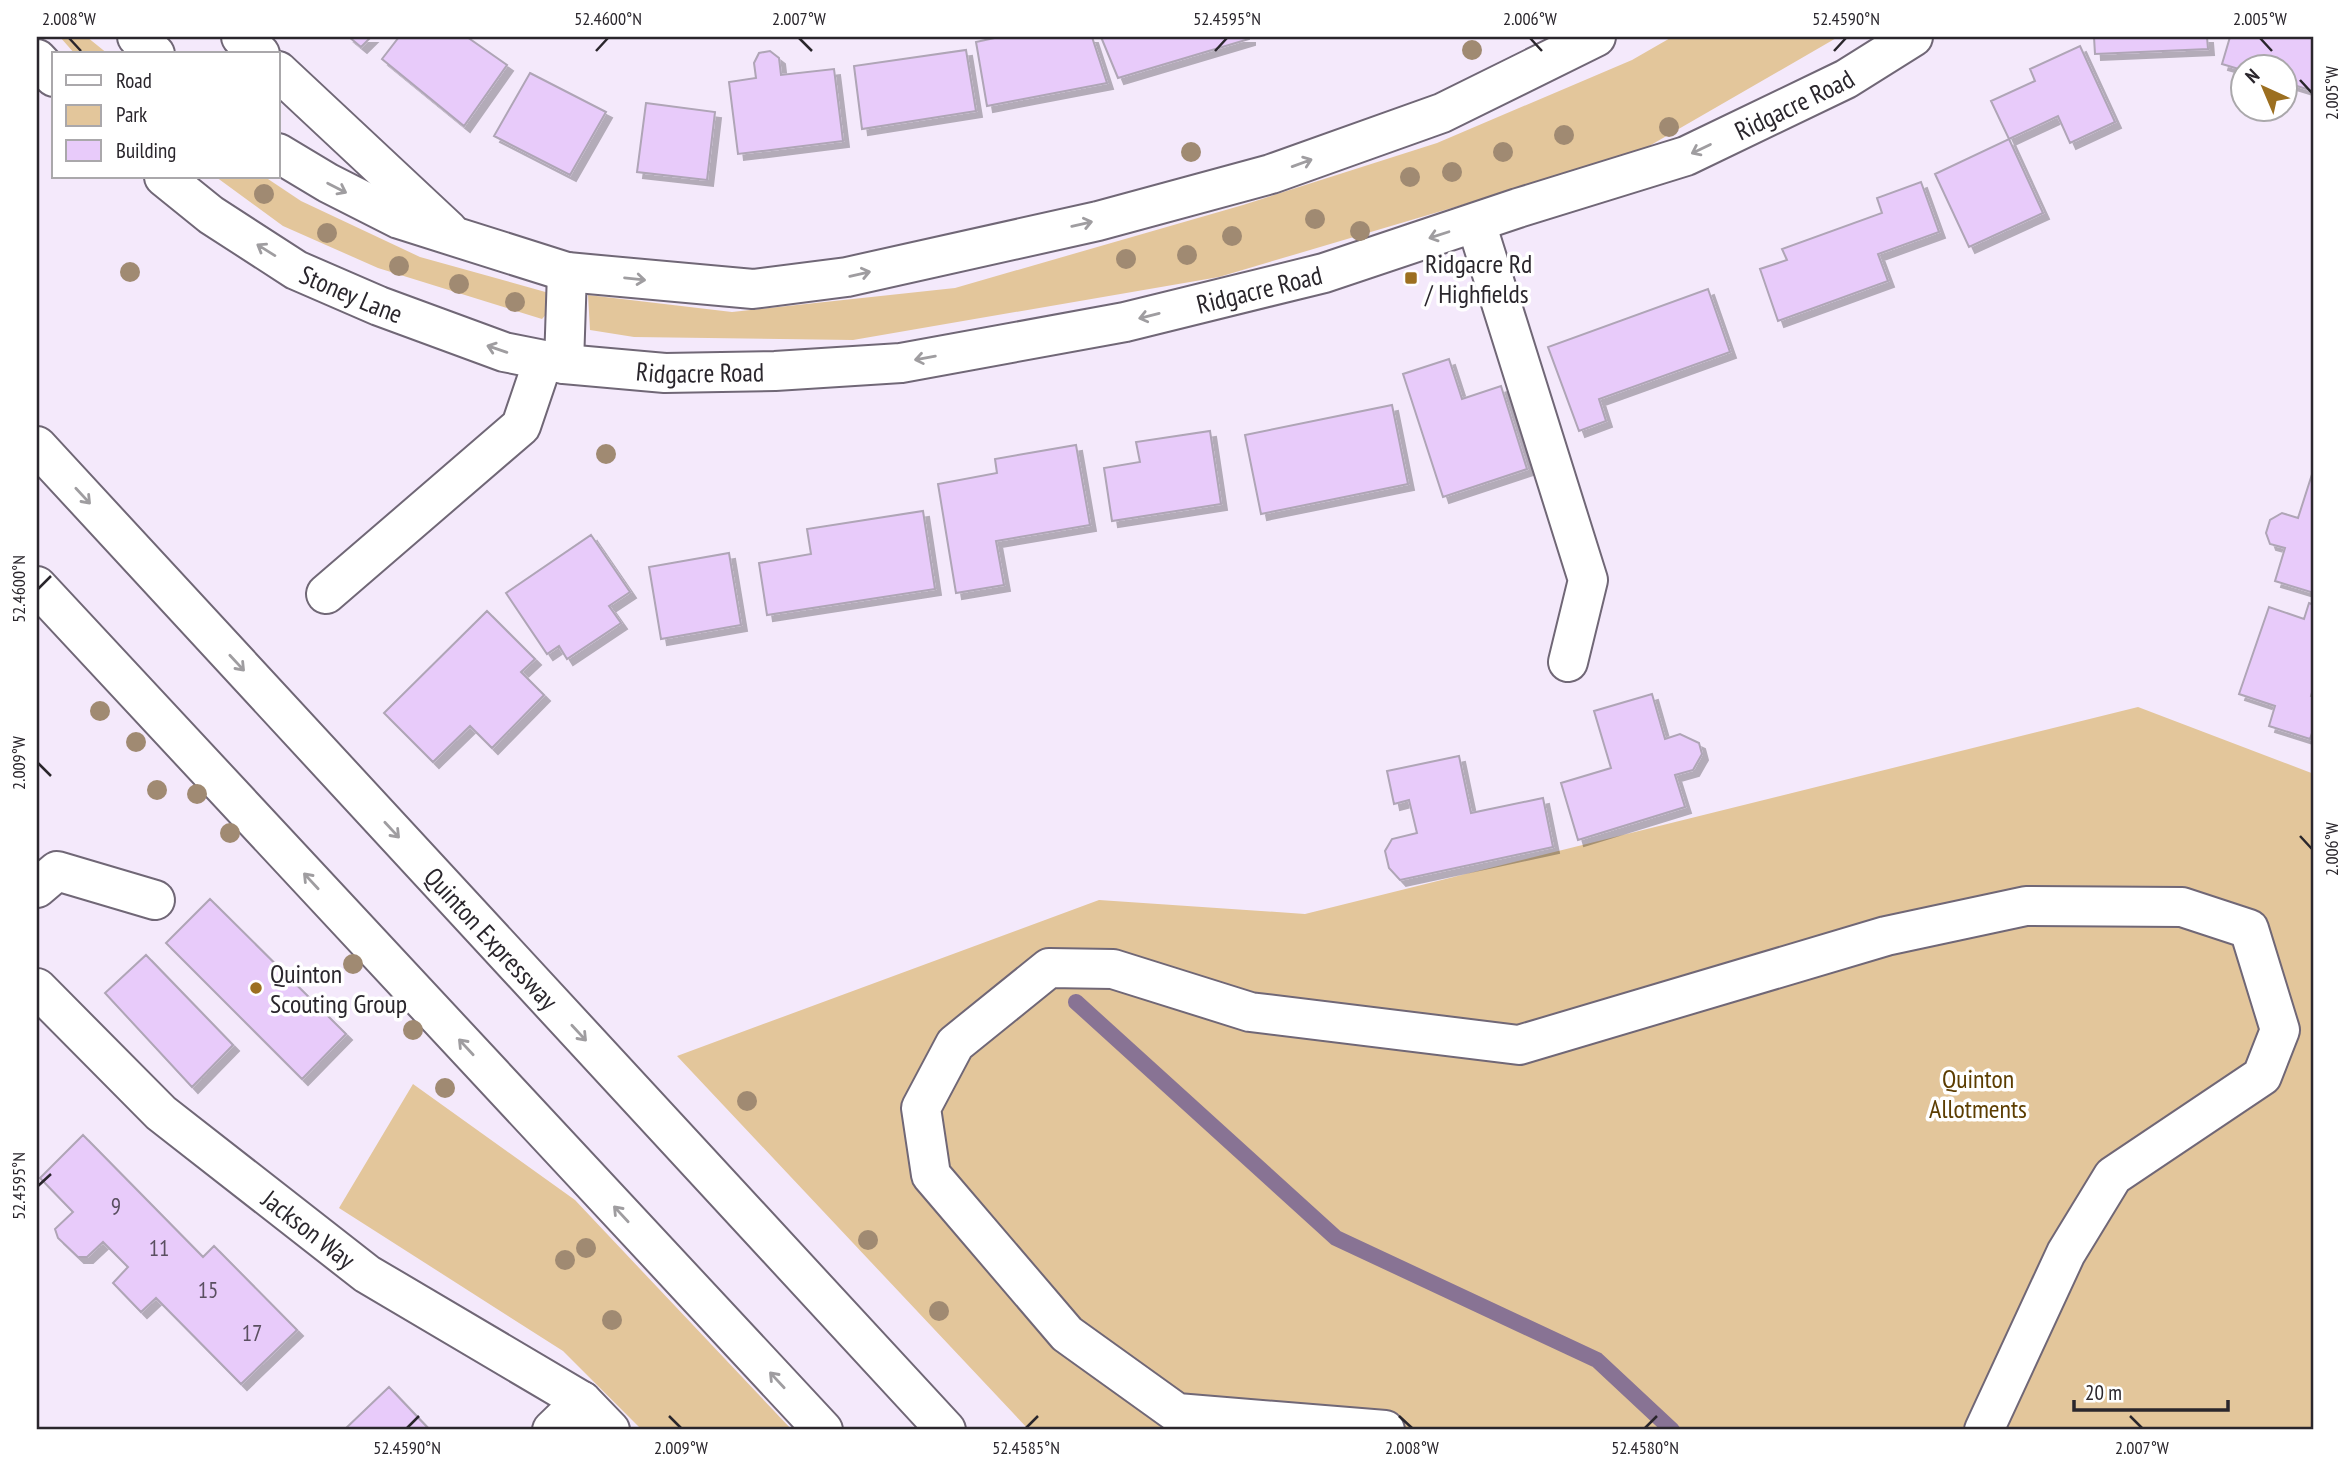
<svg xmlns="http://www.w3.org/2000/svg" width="2351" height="1467" font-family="'PT Sans Narrow',sans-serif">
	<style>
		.green { fill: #e3c69b }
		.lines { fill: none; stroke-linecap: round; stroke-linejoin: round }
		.stream { stroke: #887394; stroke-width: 16 }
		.building { fill: #e8cbfa; stroke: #afa5b6; stroke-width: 2; filter: url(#shadow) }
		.minor-casing { stroke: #706776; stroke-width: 42 }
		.highway-casing { stroke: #706776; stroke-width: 42 }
		.minor { stroke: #fff; stroke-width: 38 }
		.highway { stroke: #fff; stroke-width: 38 }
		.tree { fill: #a08a72 }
		.oneway { stroke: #9f9da0 }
		.ticks { fill: none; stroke: #2a262c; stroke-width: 2.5 }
		.poi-dot { fill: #9c6f20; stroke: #fff; stroke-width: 2.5 }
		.labels { text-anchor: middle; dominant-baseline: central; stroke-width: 7; stroke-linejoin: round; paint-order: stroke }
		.number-label { font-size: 23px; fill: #5a4f60 }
		.street-label { font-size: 26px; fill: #2a262c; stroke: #fff }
		.poi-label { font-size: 26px; fill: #2a262c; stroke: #fff; text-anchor: start }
		.park-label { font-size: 26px; fill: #5c3d01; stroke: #fff }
		.neatline { fill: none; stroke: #2a262c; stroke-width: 2.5 }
		.ticks-label { font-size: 18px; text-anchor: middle; fill: #2a262c }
	</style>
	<defs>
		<filter id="shadow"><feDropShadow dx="6" dy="6" stdDeviation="0" flood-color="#0004"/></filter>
	</defs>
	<rect width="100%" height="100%" fill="#f4e9fb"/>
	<path class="green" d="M 60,37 L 87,37 L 108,54 L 75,54 Z
		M 1672,37 L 1838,37 L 1637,153 L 1219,277 L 853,340 L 634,337 L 590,330 L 588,295 L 732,312 L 955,288 L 1243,205 L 1437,143 L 1632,60 Z
		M 216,177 L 265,177 L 301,201 L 420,257 L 549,293 L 552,308 L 542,319 L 378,268 L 283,226 Z
		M 2138,707 L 2314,774 L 2314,1430 L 1029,1430 L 677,1056 L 1099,900 L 1305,914 Z
		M 413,1084 L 575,1200 L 792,1430 L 642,1430 L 563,1351 L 339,1208 Z"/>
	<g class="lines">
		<path class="stream" d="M 1076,1002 L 1336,1238 L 1597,1360 L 1672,1430"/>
	</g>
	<path class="building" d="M 349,37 L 371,37 L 361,47 Z
		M 399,37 L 467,37 L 507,65 L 464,126 L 382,59 Z
		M 999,37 L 1092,37 L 1107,83 L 987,106 L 976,42 Z
		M 1101,37 L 1249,37 L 1249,39 L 1118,78 Z
		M 2094,37 L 2207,37 L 2208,49 L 2095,54 Z
		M 2230,37 L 2314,37 L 2313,91 L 2284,82 L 2284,66 L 2242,66 L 2242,70 L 2222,64 Z
		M 2080,46 L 2115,122 L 2070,143 L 2058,116 L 2009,139 L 1991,101 L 2035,81 L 2030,69 Z
		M 966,50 L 976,111 L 862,129 L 854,66 Z
		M 770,51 L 779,58 L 781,75 L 834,69 L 843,141 L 738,154 L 729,82 L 756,78 L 754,63 L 759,53 Z
		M 530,73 L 606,112 L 570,175 L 494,136 Z
		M 646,103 L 715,112 L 707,180 L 637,172 Z
		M 2009,139 L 2043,213 L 1969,247 L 1935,174 Z
		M 1921,182 L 1939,232 L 1878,254 L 1888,281 L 1778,321 L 1760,269 L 1787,260 L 1782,249 L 1882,213 L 1877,198 Z
		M 1708,289 L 1730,352 L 1599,399 L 1606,421 L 1579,431 L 1548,347 Z
		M 1449,359 L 1462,399 L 1501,386 L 1527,469 L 1443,497 L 1403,374 Z
		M 1392,405 L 1408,484 L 1261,514 L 1245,435 Z
		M 1210,431 L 1221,504 L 1112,521 L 1104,468 L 1140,462 L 1136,442 Z
		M 1076,445 L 1090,525 L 996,541 L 1004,585 L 956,593 L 938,484 L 997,473 L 995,459 Z
		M 2314,468 L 2314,593 L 2275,581 L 2285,548 L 2270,544 L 2266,533 L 2270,520 L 2282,513 L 2298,518 Z
		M 923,511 L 935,589 L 767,615 L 759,563 L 811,554 L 807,529 Z
		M 591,535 L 630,592 L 609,606 L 621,623 L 567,659 L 559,646 L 547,654 L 506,593 Z
		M 729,553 L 741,625 L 661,639 L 649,567 Z
		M 2309,603 L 2314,605 L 2314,685 L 2311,696 L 2314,697 L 2314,727 L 2310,739 L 2269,726 L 2275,706 L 2239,694 L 2269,607 L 2304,619 Z
		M 487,611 L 535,659 L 521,672 L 544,695 L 492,748 L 470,726 L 433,762 L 384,713 Z
		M 1652,694 L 1665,739 L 1680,734 L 1699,743 L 1702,754 L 1693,770 L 1675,775 L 1685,807 L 1578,840 L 1561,783 L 1611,768 L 1594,711 Z
		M 1459,756 L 1471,813 L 1543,798 L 1553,847 L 1400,880 L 1389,868 L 1385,851 L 1392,839 L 1417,833 L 1409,800 L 1394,804 L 1387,771 Z
		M 210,899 L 346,1034 L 302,1079 L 166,943 Z
		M 146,955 L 233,1045 L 192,1087 L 105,993 Z
		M 83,1135 L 203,1257 L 214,1246 L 297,1330 L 241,1384 L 156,1298 L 141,1312 L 113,1283 L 128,1267 L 103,1242 L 87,1257 L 78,1257 L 58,1238 L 55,1229 L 73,1212 L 40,1178 Z
		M 389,1387 L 428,1428 L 426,1430 L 344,1430 Z"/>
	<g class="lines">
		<defs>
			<g id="minor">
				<path d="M 137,37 L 155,54"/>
				<path d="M 241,37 L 260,54"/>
				<path d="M 37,59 L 54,77"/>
				<path d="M 278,71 L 448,230"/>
				<path d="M 278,153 L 328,183 L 399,219 L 567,272 L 753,289 L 847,277 L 1098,221 L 1271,174 L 1442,113 L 1596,37"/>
				<path id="s1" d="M 164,177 L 211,215 L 296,270 L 379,306 L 504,352 L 564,364 L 665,373 L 775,371 L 901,363 L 1125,322 L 1324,273 L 1518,208 L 1686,156 L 1846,79 L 1913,37"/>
				<path d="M 1476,223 L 1588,580 L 1568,662"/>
				<path d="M 564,364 L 567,272"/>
				<path d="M 326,594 L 521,426 L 543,361"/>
				<path d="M 37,888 L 57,871 L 155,900"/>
				<path id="s2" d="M 37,988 L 161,1113 L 367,1274 L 582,1401 L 610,1430"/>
				<path d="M 552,1430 L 582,1401"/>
				<path d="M 1385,1430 L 1177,1413 L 1067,1334 L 931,1175 L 921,1108 L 955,1044 L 1049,968 L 1113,969 L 1250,1012 L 1519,1045 L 1886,936 L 2026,906 L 2182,907 L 2249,929 L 2280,1030 L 2262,1076 L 2113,1176 L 2066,1253 L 1984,1430"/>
			</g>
			<g id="highway">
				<path id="s3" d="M 37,446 L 946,1430"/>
				<path d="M 37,586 L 823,1430"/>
			</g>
		</defs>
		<use href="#minor" class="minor-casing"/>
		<use href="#highway" class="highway-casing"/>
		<use href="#minor" class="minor"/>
		<use href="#highway" class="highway"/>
	</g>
	<g class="tree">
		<circle cx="1472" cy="50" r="10"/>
		<circle cx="1669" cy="127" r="10"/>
		<circle cx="1564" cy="135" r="10"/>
		<circle cx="1191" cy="152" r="10"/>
		<circle cx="1503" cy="152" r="10"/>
		<circle cx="1452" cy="172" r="10"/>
		<circle cx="1410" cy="177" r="10"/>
		<circle cx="264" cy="194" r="10"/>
		<circle cx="1315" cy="219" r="10"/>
		<circle cx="1360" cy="231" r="10"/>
		<circle cx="327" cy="233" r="10"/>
		<circle cx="1232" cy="236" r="10"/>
		<circle cx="1187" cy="255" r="10"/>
		<circle cx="1126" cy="259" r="10"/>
		<circle cx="399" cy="266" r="10"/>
		<circle cx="130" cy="272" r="10"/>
		<circle cx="459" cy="284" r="10"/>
		<circle cx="515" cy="302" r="10"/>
		<circle cx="606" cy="454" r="10"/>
		<circle cx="100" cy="711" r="10"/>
		<circle cx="136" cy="742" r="10"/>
		<circle cx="157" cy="790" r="10"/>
		<circle cx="197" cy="794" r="10"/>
		<circle cx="230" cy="833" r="10"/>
		<circle cx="353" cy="964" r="10"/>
		<circle cx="413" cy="1030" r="10"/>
		<circle cx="445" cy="1088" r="10"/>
		<circle cx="747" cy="1101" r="10"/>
		<circle cx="868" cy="1240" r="10"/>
		<circle cx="586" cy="1248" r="10"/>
		<circle cx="565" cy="1260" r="10"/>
		<circle cx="939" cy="1311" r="10"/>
		<circle cx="612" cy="1320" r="10"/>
	</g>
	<defs><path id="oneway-shaft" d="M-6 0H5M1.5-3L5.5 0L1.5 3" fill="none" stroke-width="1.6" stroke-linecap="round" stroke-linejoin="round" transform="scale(1.75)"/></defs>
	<g class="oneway">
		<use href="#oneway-shaft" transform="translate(1701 149) rotate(154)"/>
		<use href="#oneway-shaft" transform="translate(1302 163) rotate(-20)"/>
		<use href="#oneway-shaft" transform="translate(337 188) rotate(27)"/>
		<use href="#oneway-shaft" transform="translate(1082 224) rotate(-13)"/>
		<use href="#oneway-shaft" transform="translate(1439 235) rotate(162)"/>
		<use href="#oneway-shaft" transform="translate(266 250) rotate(-148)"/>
		<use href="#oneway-shaft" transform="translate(860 274) rotate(-13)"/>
		<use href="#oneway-shaft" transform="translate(635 279) rotate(6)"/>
		<use href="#oneway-shaft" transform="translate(1149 316) rotate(166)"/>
		<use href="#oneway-shaft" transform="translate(497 349) rotate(-161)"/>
		<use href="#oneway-shaft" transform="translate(925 358) rotate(170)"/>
		<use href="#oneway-shaft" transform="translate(83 496) rotate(47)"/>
		<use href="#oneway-shaft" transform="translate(237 663) rotate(47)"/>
		<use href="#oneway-shaft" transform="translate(392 830) rotate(47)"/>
		<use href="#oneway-shaft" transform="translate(311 881) rotate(-133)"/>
		<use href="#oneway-shaft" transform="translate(579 1033) rotate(47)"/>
		<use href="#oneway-shaft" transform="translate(466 1047) rotate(-133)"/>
		<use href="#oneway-shaft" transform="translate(621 1214) rotate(-133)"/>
		<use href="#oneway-shaft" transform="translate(777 1380) rotate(-133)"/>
	</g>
	<path class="ticks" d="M 69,38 L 81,51M 799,38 L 812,51M 1530,38 L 1542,51M 2260,38 L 2272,51M 596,51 L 608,38M 1215,51 L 1227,38M 1834,51 L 1846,38M 2300,80 L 2312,93M 38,589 L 51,576M 38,763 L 51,776M 2300,836 L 2312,849M 38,1186 L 51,1174M 669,1416 L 681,1428M 1399,1416 L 1412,1428M 2130,1416 L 2142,1428M 407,1428 L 419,1416M 1026,1428 L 1038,1416M 1645,1428 L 1657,1416"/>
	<g class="poi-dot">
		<rect x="1404" y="271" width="14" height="14" rx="3.5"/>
		<circle cx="256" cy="988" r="7"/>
	</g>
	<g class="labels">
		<g class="number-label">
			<text x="116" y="1205">9</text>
			<text x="159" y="1247">11</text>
			<text x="208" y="1289">15</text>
			<text x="252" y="1332">17</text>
		</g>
		<g class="street-label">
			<text stroke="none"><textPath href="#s1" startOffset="1717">Ridgacre Road</textPath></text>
			<text stroke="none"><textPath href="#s1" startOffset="1150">Ridgacre Road</textPath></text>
			<text stroke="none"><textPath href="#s1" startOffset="222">Stoney Lane</textPath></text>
			<text stroke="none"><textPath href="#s1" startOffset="583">Ridgacre Road</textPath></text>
			<text stroke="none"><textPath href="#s3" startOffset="670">Quinton Expressway</textPath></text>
			<text stroke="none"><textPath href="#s2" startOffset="364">Jackson Way</textPath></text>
		</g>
		<g class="poi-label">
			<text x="1425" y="263">Ridgacre Rd<tspan x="1425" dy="30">/ Highfields</tspan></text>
			<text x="270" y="973">Quinton<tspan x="270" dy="30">Scouting Group</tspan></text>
		</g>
		<g class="park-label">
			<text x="1978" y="1078">Quinton<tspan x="1978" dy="30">Allotments</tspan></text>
		</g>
	</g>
	<rect width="2351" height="1467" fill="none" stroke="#ffffff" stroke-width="77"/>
	<rect x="52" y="52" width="228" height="126" fill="#ffffff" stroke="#aaa8ab" stroke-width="2"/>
	<rect x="66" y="75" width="35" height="10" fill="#ffffff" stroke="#aaa8ab" stroke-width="2"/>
	<text x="116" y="88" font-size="21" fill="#2a262c">Road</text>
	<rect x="66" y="105" width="35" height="21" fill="#e3c69b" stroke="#aaa8ab" stroke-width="2"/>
	<text x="116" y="122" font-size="21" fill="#2a262c">Park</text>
	<rect x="66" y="140" width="35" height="21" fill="#e8cbfa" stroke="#aaa8ab" stroke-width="2"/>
	<text x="116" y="158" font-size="21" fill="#2a262c">Building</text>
	<g transform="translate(2264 88) rotate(316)"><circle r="33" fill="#ffffff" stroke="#aaa8ab" stroke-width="2"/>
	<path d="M0-5L12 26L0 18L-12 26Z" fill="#9c6f20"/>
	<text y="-10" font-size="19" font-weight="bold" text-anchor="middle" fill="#2a262c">N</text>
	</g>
	<path d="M2074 1400v10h154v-10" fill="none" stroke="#2a262c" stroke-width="3.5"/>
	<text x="2085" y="1400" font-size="21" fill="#2a262c" stroke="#ffffff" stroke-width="5" paint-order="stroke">20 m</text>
	<rect x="38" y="38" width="2274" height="1390" class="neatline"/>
	<g class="ticks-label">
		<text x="69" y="25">2.008°W</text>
		<text x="608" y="25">52.4600°N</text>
		<text x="799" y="25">2.007°W</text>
		<text x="1227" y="25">52.4595°N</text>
		<text x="1530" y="25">2.006°W</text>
		<text x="1846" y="25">52.4590°N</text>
		<text x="2260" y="25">2.005°W</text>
		<text transform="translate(2332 93) rotate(-90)" y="6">2.005°W</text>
		<text transform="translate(19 589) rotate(-90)" y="6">52.4600°N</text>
		<text transform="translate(19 763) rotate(-90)" y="6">2.009°W</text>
		<text transform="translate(2332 849) rotate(-90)" y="6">2.006°W</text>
		<text transform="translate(19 1186) rotate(-90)" y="6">52.4595°N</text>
		<text x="407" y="1454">52.4590°N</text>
		<text x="681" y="1454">2.009°W</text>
		<text x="1026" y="1454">52.4585°N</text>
		<text x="1412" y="1454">2.008°W</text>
		<text x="1645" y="1454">52.4580°N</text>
		<text x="2142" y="1454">2.007°W</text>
	</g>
</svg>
